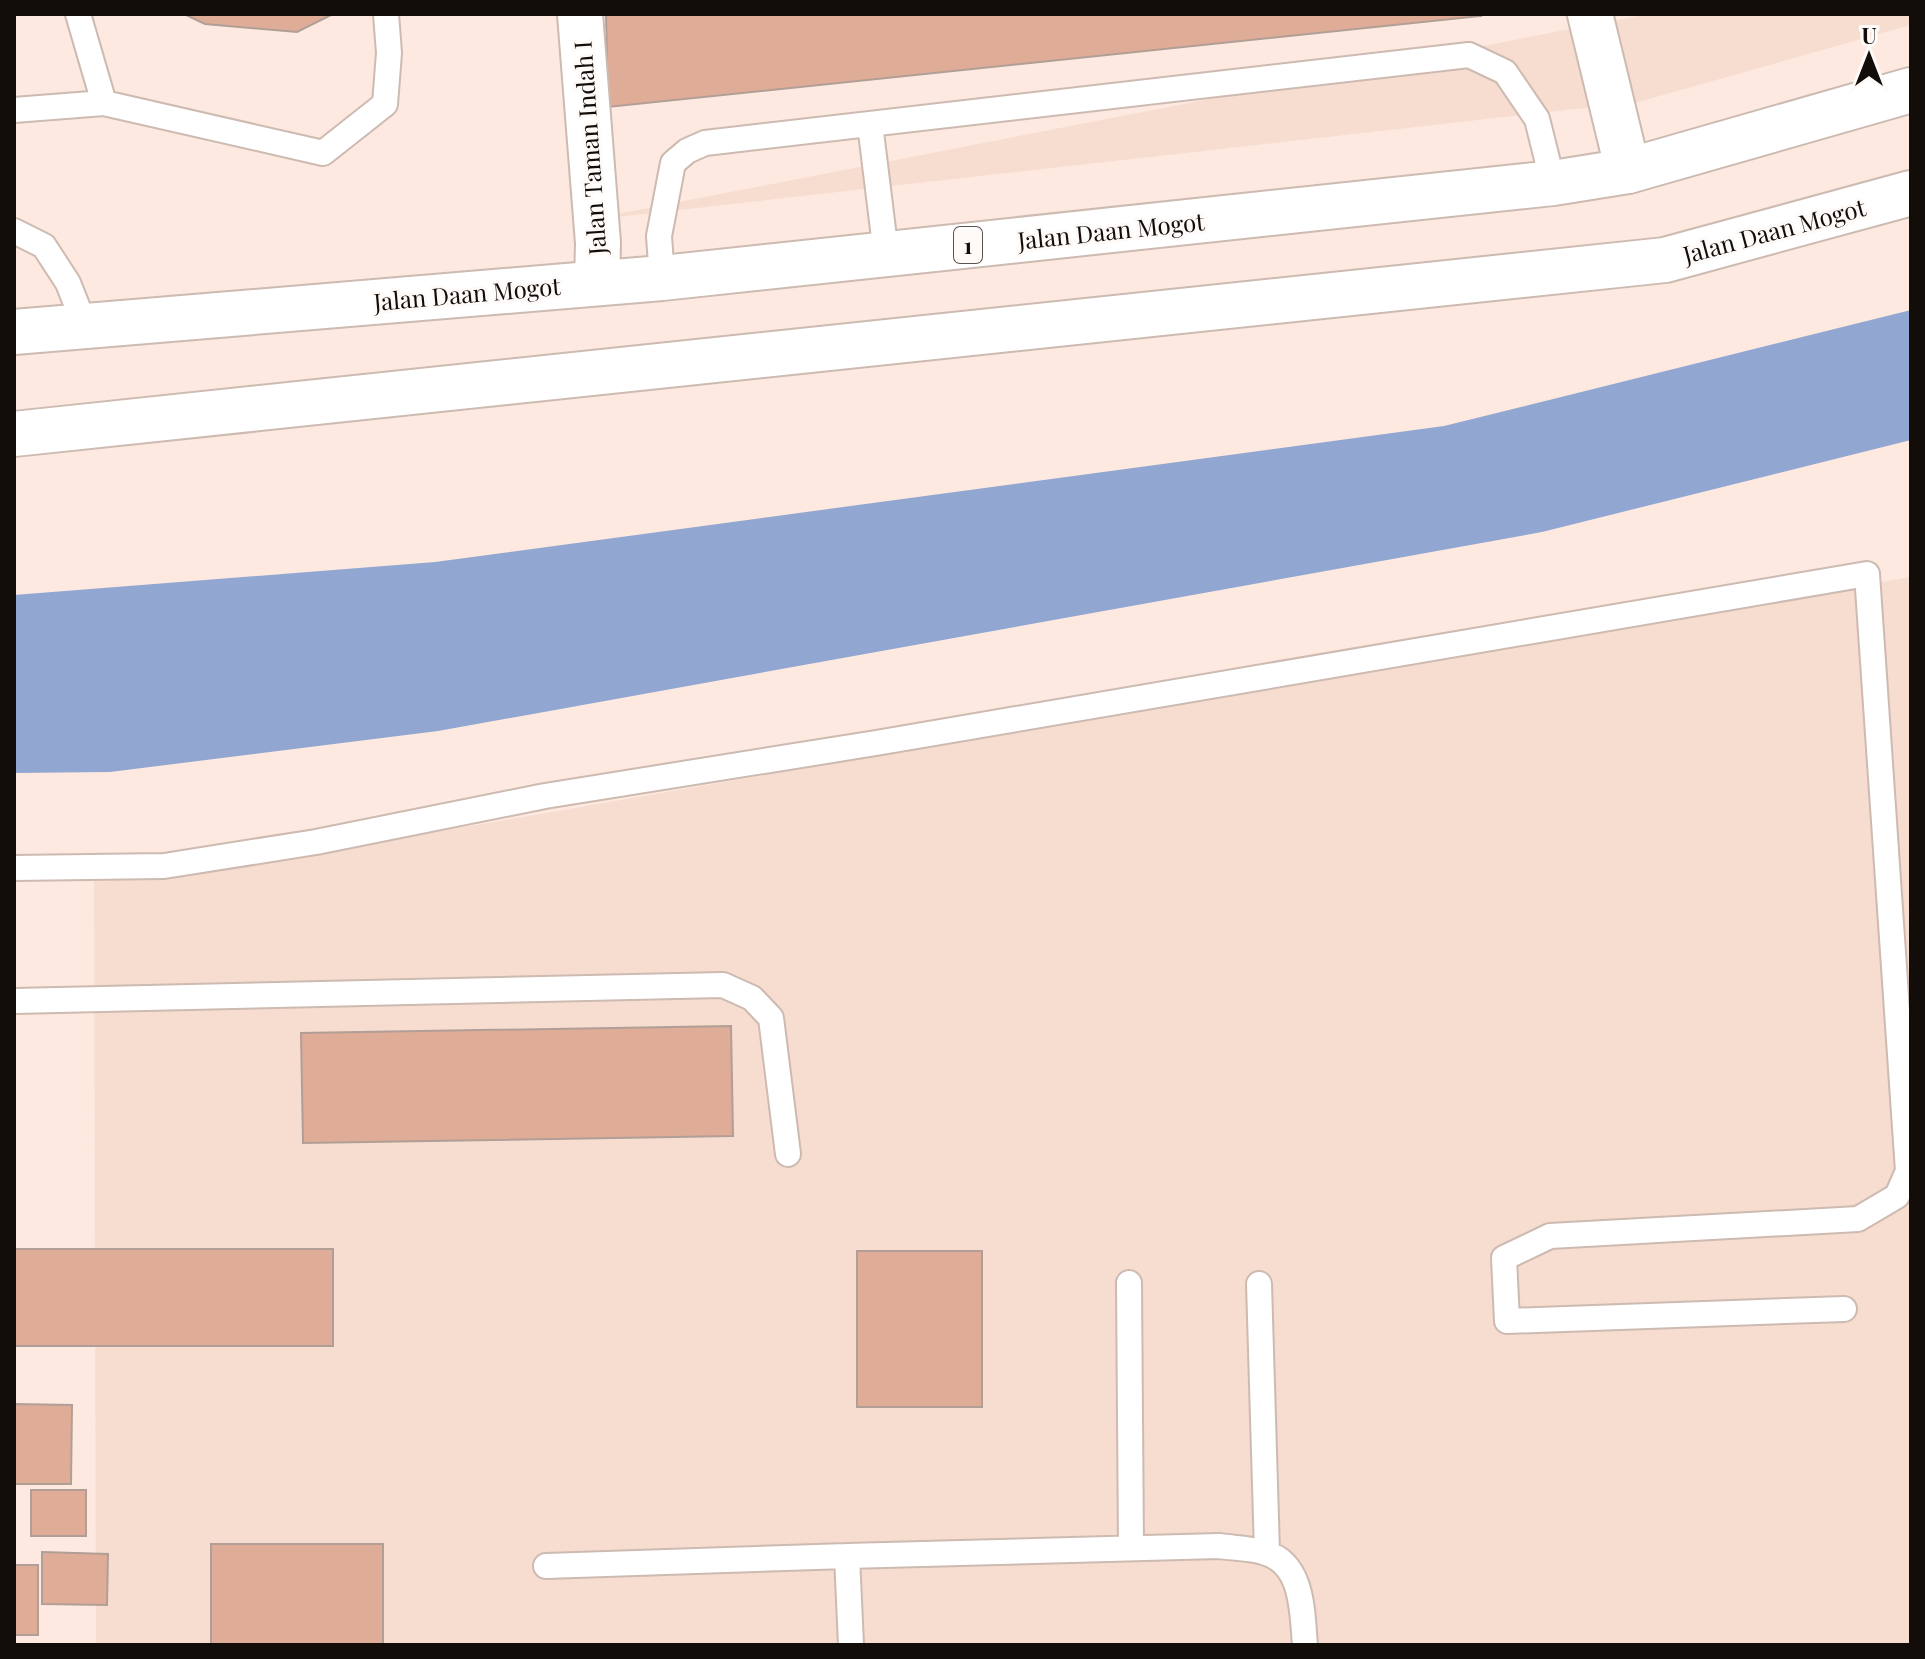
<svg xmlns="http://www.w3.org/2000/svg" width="1925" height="1659" font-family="'Playfair Display',serif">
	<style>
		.built { fill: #f7dcd0 }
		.water { fill: #91a7d1 }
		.building { fill: #dfad97; stroke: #b19e96; stroke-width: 2 }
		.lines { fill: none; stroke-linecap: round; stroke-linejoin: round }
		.lane-casing { stroke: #cdbab1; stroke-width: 28 }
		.street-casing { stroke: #cdbab1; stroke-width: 48 }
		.secondary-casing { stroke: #cdbab1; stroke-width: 48 }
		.highway-casing { stroke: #cdbab1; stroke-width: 48 }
		.lane { stroke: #fff; stroke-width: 24 }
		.street { stroke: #fff; stroke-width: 44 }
		.secondary { stroke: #fff; stroke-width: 44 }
		.highway { stroke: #fff; stroke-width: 44 }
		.labels { text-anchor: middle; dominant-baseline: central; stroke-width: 6; stroke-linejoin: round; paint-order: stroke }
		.shield { fill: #fefaf8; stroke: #5a5451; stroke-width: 2 }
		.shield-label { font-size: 22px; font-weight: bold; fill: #130d0a }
		.street-label { font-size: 24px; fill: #130d0a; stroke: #fefaf8 }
	</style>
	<rect width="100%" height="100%" fill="#fde9e0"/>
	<path class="built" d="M 1648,14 L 1911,14 L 1911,25 L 1638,102 L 581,221 Z
		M 1911,577 L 1911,1645 L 96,1645 L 94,858 L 343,848 Z"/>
	<path class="water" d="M 1911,310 L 1911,440 L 1542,532 L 438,731 L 110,772 L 14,773 L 14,595 L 435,562 L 1444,426 Z"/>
	<path class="building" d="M 184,14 L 333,14 L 297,32 L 205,24 Z
		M 606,14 L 1480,14 L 1481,16 L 608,107 Z
		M 731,1026 L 733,1136 L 303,1143 L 301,1033 Z
		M 14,1249 L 333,1249 L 333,1346 L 14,1346 Z
		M 857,1251 L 982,1251 L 982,1407 L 857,1407 Z
		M 14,1404 L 72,1405 L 71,1484 L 14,1484 Z
		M 31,1490 L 86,1490 L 86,1536 L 31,1536 Z
		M 211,1544 L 383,1544 L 383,1645 L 211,1645 Z
		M 42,1552 L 108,1554 L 107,1605 L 42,1604 Z
		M 14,1565 L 38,1565 L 38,1635 L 14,1635 Z"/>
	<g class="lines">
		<defs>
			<path id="lane" d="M 78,14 L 104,103
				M 14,110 L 104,103 L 323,153 L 385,104 L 389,53 L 386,14
				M 870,124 L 886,254
				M 14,231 L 44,246 L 68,283 L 85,326
				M 662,278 L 659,236 L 673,163 L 687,151 L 705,143 L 1469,55 L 1505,72 L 1537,119 L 1553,183
				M 14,868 L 164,866 L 316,842 L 545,796 L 876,743 L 1867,574 L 1908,1171 L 1897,1196 L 1858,1219 L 1550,1236 L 1504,1258 L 1507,1321 L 1844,1309
				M 14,1001 L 723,985 L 752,998 L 771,1018 L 788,1154
				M 1129,1283 L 1131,1548
				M 1259,1284 L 1267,1552
				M 546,1566 L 847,1556
				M 851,1645 L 847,1556 L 1219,1546 C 1233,1548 1249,1548 1263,1552 C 1304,1562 1302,1613 1305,1645"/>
			<path id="street" d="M 1590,14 L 1628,171"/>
			<path id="secondary" d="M 580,14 L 598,243 L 597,282"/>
			<path id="highway" d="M 14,332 L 662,278 L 1553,183 L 1628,171 L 1911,90
				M 14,434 L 1665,260 L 1911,193"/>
		</defs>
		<use href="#lane" class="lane-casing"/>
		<use href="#street" class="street-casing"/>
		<use href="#secondary" class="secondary-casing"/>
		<use href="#highway" class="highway-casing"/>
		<use href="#lane" class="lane"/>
		<use href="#street" class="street"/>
		<use href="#secondary" class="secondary"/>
		<use href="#highway" class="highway"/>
	</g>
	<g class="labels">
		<rect class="shield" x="954" y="227" width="28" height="36" rx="6"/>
		<g class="shield-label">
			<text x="968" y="245">1</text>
		</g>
		<g class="street-label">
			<text transform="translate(589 148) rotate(-94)">Jalan Taman Indah I</text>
			<text transform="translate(1111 230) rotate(-6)">Jalan Daan Mogot</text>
			<text transform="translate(1774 230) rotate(-15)">Jalan Daan Mogot</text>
			<text transform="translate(467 293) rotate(-5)">Jalan Daan Mogot</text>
		</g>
	</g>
	<rect width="1925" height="1659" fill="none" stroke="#130d0a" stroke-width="32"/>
	<g transform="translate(1869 56)" stroke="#fefaf8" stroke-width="6" paint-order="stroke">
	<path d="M0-6L14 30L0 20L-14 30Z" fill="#130d0a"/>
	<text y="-12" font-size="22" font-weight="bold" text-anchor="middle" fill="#130d0a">U</text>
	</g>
</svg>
